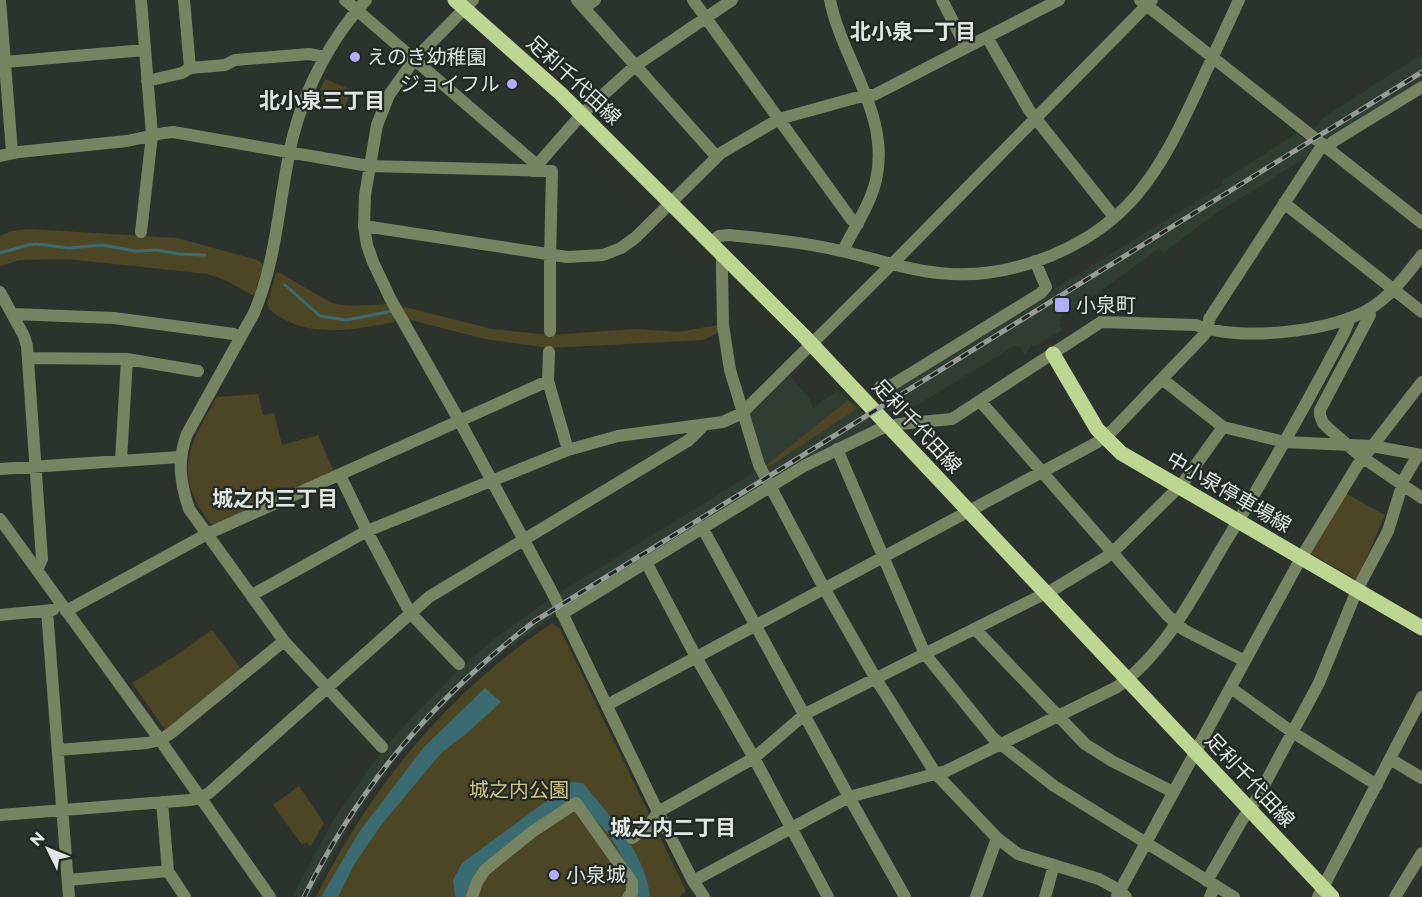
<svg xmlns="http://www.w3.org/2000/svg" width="1422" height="897" font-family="Montserrat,'Noto Sans JP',sans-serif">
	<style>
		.built { fill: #303d33 }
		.green { fill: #4d4625 }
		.water { fill: #396b71 }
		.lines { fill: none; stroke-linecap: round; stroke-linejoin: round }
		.stream { stroke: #396b71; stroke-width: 3 }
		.minor { stroke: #768462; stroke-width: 12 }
		.major { stroke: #bcd791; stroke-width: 15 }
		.rail-casing { stroke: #969c97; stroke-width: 5 }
		.rail { stroke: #222924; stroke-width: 3; stroke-dasharray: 9; stroke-linecap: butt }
		.poi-dot { fill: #b1adfa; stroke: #222924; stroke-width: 2 }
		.labels { text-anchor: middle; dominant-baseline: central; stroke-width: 4.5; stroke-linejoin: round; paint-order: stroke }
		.poi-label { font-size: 20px; fill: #e2e7e3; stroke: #222924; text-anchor: start }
		.street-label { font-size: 20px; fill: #e2e7e3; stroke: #222924 }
		.park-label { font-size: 20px; fill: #d1c585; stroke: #222924 }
		.neighbourhood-label { font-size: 21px; font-weight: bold; fill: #e2e7e3; stroke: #222924 }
	</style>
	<rect width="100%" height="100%" fill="#2c332d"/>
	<path class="built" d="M 1422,54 L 1422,83 L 1327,142 L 1313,129 L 1320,123 L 1323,118 Z
		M 1297,133 L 1313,145 L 1307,156 L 1263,185 L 1222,209 L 1163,253 L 1159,249 L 1071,312 L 1068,309 L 1061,313 L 1063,316 L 1059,319 L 1061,323 L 1059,325 L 1062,330 L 1035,346 L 1031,345 L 1025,355 L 1020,347 L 1014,346 L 896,418 L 877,398 L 1223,185 L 1222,181 Z
		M 789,375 L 809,398 L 813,408 L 838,390 L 848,400 L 765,466 L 749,414 Z
		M 858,408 L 875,427 L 773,480 L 766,469 Z
		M 755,472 L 764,486 L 564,609 L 557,594 Z
		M 548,600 L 556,614 L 502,653 L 456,694 L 418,734 L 392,764 L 348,828 L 310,897 L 292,897 L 334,819 L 373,763 L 399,731 L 462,666 L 497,637 Z"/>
	<path class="green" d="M 325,79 L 352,90 L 343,111 L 316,100 Z
		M 29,229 L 177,238 L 254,259 L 261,262 L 263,266 L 255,293 L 252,295 L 225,280 L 208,274 L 68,259 L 20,260 L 0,266 L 0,236 L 12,231 Z
		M 278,272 L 332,303 L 349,306 L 389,304 L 397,315 L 394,322 C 353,330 305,340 269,309 L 267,304 L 276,274 Z
		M 405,307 L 492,329 L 550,335 L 636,329 L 678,332 L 718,325 L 719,332 L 703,340 L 549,348 L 485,339 L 407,319 L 403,309 Z
		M 258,394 L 263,415 L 274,413 L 282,445 L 318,435 L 333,470 L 332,474 L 217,525 L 210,523 C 172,474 189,445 217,397 Z
		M 848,400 L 858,408 L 766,469 L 765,466 Z
		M 1345,493 L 1385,515 L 1357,580 L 1311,554 L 1311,548 Z
		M 552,623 L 560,629 L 686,891 L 679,897 L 316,897 C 370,787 449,692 552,623 Z
		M 212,630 L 242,670 L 166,731 L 132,683 L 178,654 Z
		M 299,786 L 324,823 L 310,847 L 307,842 L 302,845 L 273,805 Z"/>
	<path class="water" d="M 485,688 L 501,702 L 466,734 L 442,752 L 382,824 L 355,863 L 338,897 L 321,897 L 359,832 L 424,747 Z
		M 572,782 L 583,783 C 610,817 646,853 650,897 L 632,897 L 636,880 L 610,836 L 576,798 L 481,868 L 469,897 L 455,897 L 453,880 L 462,863 Z"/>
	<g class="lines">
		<path class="stream" d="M 0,253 L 28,245 L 37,244 L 69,248 L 102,245 L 136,251 L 157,250 L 179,254 L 205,255
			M 285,285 L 320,316 L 346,320 L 393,311"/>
		<path class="minor" d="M 0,0 L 12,152
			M 141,0 L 152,135 L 141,232
			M 184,0 L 190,68
			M 345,0 L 537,165
			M 366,0 C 332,37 306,86 293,136 C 279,194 278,257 254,313 L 187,434 C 177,460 180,482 189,509 L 284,641 L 382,747
			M 473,0 L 414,60 L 389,95 L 377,125 L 365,195 L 364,226 L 367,245 L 373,262 L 391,300 L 459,420 L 552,592 L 658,812 L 693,881 L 704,897
			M 577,0 L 716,156
			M 693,0 L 851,219 L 858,224
			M 830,0 C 842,60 891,116 876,180 C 870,206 854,227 843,251
			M 942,0 L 966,47
			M 1140,0 L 1422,223
			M 584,8 L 595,0
			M 987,37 L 1029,110 L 1114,217
			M 5,62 L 145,50
			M 147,81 L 182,73 L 190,68 L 225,65 L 235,60 L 309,54 L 325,57
			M 1328,147 L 1334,141 L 1422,87
			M 0,156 L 19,152 L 127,141 L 164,133 L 173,132 L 369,166 L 552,171 L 550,262 L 550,331
			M 532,171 L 582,114 L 635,66 L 732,0
			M 1284,203 L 1422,312
			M 364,226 L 567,257 L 603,255 L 621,248 L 635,238 L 721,153 L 779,119 L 866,95 L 874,95 L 1059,0
			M 711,242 L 719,236 L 729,235 C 767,239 804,242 841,251 C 874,258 905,270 939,273 C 972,277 1005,272 1037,261 C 1128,229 1159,173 1197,91 C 1211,61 1225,30 1239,0
			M 725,256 L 722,260 L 722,271 L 723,325 L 730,370 L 759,465 L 824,588 L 876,679 L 936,774 L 997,838 L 1018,854 L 1099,879 L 1119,890 L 1126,897
			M 0,292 L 24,336 L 27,346 L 42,559 L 37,570
			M 1369,309 L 1370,315 L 1320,410 L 1320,415 L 1323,423 L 1328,428 L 1359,455 L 1422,498
			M 13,314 L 114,318 L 234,334 L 240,337
			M 549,352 L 548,381 L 568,450
			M 28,358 L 127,359 L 198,371
			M 1162,379 L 1223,427 L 1285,442 L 1372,446 L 1422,455
			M 880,387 L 892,385 L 1041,293 L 1046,287 L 1035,261
			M 980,401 L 1167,615 L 1184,630 L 1245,661
			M 837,449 L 925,654 L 993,738 L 1054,786 L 1234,897
			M 121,460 L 127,359
			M 0,469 L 180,457
			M 340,475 L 367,531 L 407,607 L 415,618 L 459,664
			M 0,519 L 160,740 L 270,897
			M 702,527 L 849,797 L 905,897
			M 646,562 L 696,657 L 754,758 L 828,897
			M 252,595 L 367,531 L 568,450 L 618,436 L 723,422 L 742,413 L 900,256 L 1152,0
			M 47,611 L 69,897
			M 66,611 L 207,534 L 548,381
			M 562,614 L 804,466 L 880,429 L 899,424 L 952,419 L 1101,322 L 1196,325 C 1238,342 1333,332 1371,308 C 1393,294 1406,275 1422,255
			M 0,615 L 53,610
			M 975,629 L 1085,744 L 1112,761 L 1173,792
			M 1231,688 L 1292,732 L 1377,785
			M 607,705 L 1096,443 L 1113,430 L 1204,335 L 1208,329 L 1209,319 L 1323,144
			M 58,750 L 147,743 L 160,740 L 171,733 L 284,641
			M 1390,759 L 1422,778
			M 162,802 L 168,871 L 185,897
			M 0,815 L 190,800 L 200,798 L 209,793 L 429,597 L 689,440 L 703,426
			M 632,838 L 648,827 L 658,812 L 754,758 L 805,714 L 1054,589 L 1105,558 L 1118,547 L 1183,483 L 1223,427
			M 68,880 L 168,871
			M 693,881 L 849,797 L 946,771 L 1117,687 C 1165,653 1194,595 1223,546 C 1266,476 1306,405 1344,333 L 1349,321 L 1349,318
			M 1207,881 L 1242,820 L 1256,800 L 1319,683 L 1357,590 L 1388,531 L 1404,479 L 1418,455
			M 1117,896 L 1301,558 L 1357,466 L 1422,382
			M 472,897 L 477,882 L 485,870 L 532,832 L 576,803 L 632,882 L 632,893 L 628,897
			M 976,897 L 997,838
			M 1045,897 L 1054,865
			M 1210,897 L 1215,885
			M 1318,897 L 1422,697
			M 1395,897 L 1422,853"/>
		<path class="major" d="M 455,0 L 560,93 L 803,335 L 1332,897
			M 1053,354 L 1097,429 L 1121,453 L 1422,628"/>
		<defs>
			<path id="rail" d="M 304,897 C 360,784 435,697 535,621 L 1422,72"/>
		</defs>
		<use href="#rail" class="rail-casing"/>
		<use href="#rail" class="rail"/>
	</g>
	<g class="poi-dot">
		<circle cx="355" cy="57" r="6"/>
		<circle cx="512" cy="84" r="6"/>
		<rect x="1054" y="297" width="16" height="16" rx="3"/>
		<circle cx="554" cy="875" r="6"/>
	</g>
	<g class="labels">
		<g class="poi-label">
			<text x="367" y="57">えのき幼稚園</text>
			<text x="500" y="84" text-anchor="end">ジョイフル</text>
			<text x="1076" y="305">小泉町</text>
			<text x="566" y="875">小泉城</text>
		</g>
		<g class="street-label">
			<text transform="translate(574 80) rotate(43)">足利千代田線</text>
			<text transform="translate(917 426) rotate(47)">足利千代田線</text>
			<text transform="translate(1229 492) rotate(30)">中小泉停車場線</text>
			<text transform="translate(1250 780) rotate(47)">足利千代田線</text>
		</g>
		<g class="park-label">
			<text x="519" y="790">城之内公園</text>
		</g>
		<g class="neighbourhood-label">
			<text x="913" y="31">北小泉一丁目</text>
			<text x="322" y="100">北小泉三丁目</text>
			<text x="275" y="498">城之内三丁目</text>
			<text x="673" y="827">城之内二丁目</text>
		</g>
	</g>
	<g transform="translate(48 849) rotate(313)" stroke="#222924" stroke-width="4.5" paint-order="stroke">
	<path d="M0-4.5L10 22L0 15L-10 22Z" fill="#e2e7e3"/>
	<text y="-9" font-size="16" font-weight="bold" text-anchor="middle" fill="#e2e7e3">N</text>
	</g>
</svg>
